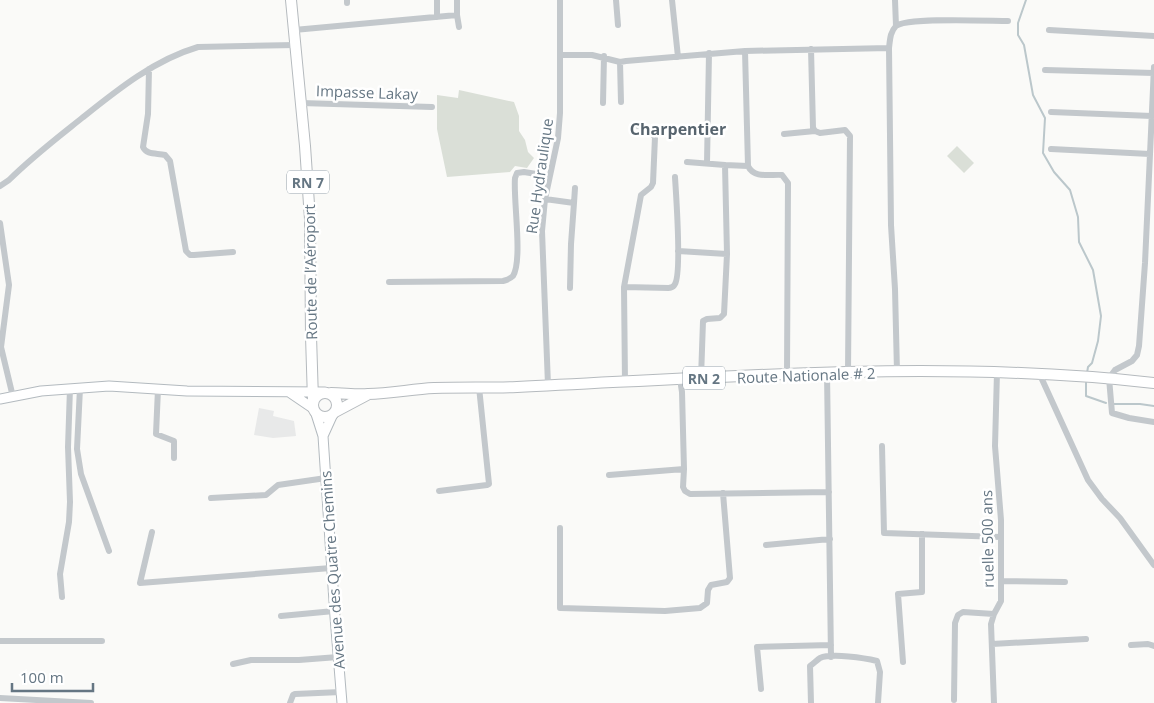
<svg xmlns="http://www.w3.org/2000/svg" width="1154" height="703" font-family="'Open Sans',sans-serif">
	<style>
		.built { fill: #e8e9e9 }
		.green { fill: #dadfd7 }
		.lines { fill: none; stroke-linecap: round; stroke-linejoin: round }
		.stream { stroke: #bbc7cb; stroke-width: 2 }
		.secondary-casing { stroke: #b3babf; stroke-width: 11 }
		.primary-casing { stroke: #b5babe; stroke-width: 12 }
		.minor { stroke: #c3c8cc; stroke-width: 6 }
		.secondary { stroke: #fff; stroke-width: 9 }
		.primary { stroke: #fff; stroke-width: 10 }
		.labels { text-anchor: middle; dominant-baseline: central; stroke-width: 5; stroke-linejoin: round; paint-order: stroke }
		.shield { fill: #fff; stroke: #939fa8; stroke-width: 1 }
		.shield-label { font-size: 14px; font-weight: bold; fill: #657683 }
		.street-label { font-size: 15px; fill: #657683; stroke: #fff }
		.neighbourhood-label { font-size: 16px; font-weight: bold; fill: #57646e; stroke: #fff }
	</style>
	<rect width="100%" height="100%" fill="#fafaf8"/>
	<path class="built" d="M 259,408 L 274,411 L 273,416 L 294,421 L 296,436 L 273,438 L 254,435 Z"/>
	<path class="green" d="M 459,90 L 514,102 L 519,116 L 519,131 L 525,140 L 528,152 L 534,158 L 527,168 L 515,166 L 510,172 L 447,177 L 437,129 L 437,95 L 458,98 Z
		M 957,146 L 974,163 L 964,173 L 947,156 Z"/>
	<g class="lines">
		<path class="stream" d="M 1026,0 L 1018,23 L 1018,35 L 1024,45 L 1033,95 L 1045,118 L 1043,153 L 1054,172 L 1070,190 L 1078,217 L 1079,242 L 1093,270 L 1101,316 L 1098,341 L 1092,363 L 1088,367 L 1087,373
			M 1086,383 L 1086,396 L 1106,403
			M 1114,404 L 1140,404 L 1154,406"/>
		<defs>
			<path id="secondary" d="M 289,392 L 314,409
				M 0,399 L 41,391 L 109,386 L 187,391 L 325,392
				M 316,414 L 323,436 L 335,617 L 342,703
				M 323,436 L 333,414"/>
			<path id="primary" d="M 291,0 L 305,146 L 310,219 L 311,336 L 313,400
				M313 405a12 12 0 1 1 24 0a12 12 0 1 1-24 0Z
				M 331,393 C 344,393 356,395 368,394 C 390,394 412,389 434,388 C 462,387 490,388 517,387 C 729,377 943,359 1154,383
				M 335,412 L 367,395"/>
		</defs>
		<use href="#secondary" class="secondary-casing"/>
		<use href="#primary" class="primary-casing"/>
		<path class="minor" d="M 347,0 L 347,3
			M 437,0 L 437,17
			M 616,0 L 618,25
			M 672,0 L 678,57
			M 895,0 L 896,26
			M 457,15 L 459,27
			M 294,30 L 457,15 L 457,0
			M 1049,30 L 1154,36
			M 811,49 L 813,128 L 815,131 L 820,133 L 845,130 L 850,136 L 848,373
			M 745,51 L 748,166 C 754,179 771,174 782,175 L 788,183 L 787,374
			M 561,55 L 592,55 L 620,62 L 626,61 L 745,51 L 889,48
			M 620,62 L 621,102
			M 1154,67 L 1145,263 L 1139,346 L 1137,355 L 1132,361 L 1115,370 L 1109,378 L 1112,413 L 1129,418 L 1154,422
			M 149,69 L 148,114 L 143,147 C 146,155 157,153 165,155 L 170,161 L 186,251 L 190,255 L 194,255 L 233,252
			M 1045,70 L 1154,73
			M 301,103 L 432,107
			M 603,103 L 604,56
			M 1051,112 L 1152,116
			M 784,134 L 815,131
			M 1051,149 L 1150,154
			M 687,162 L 725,165 L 727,254 L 724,314 L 720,318 L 707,319 L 703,321 L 701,378
			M 707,163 L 709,53
			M 725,165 L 748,166
			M 0,186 L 9,180 C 32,157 57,138 82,118 C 117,90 154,60 198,47 L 295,45
			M 545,199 L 574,203 L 571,244 L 570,288
			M 574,203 L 575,188
			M 0,223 L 9,285 L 1,347 L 13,397
			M 678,251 L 727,254
			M 389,282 L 503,281 C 507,280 510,279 513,276 C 523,260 513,199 515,178 L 517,173 L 524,172 L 549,176
			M 624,287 L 669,288 C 672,287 673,288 675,284 C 682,272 676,195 675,177
			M 897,372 L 895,289 L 891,225 L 889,48 C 890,40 890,32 896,26 C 907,17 990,21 1008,21
			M 827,373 L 831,657
			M 1040,375 L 1088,480 L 1102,499 L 1120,518 L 1154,565
			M 680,379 L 682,392 L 684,469
			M 625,382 L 624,287 L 641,195 L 651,187 L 653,183 L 655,137 L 648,129 L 635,125
			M 548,385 L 542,231 L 545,199 L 558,138 L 560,113 L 560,0
			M 80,388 L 77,449 L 81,474 L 109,551
			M 158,389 L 156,434 L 174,441 L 174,458
			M 882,446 L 884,533 L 1001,537
			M 609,475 L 684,469 L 683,487 L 685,491 L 690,494 L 829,492
			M 439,491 L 487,485 L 489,484 L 479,387
			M 211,498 L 266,495 L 278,485 L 326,478
			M 560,528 L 560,608 L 665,611 L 700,608 L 707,603 L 708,590 L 711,585 L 727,582 L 730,578 L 723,493
			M 152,532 L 140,583 L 331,568
			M 766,545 L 830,539
			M 1001,581 L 1065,582
			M 62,597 L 60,574 L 69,522 L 70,502 L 68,447 L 70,388
			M 281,616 L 334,611
			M 0,641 L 102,641
			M 992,644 L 1086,639
			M 1131,645 L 1148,644 L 1154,646
			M 903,662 L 898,594 L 922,592 L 922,534
			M 233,664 L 251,660 L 299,660 L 338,657
			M 761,689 L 757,647 L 831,645
			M 0,698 L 91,703
			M 954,700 L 955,623 L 958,615 L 963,612 L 994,614
			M 290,703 L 293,695 L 295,694 L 341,692
			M 811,703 L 810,666 C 813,664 817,660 820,658 C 832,653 865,658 877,661 L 880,672 L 878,703
			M 994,703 L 991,624 L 994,614 L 1001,601 L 1001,520 L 995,446 L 997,372"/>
		<use href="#secondary" class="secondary"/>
		<use href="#primary" class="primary"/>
	</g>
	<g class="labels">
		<g class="shield">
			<rect x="287" y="170.5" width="42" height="23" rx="4"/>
			<rect x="683" y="366.5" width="42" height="23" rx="4"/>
		</g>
		<g class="shield-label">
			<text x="308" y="182">RN 7</text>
			<text x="704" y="378">RN 2</text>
		</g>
		<g class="street-label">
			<text transform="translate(367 92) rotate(2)">Impasse Lakay</text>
			<text transform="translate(539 176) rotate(-82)">Rue Hydraulique</text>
			<text transform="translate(310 272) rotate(-91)">Route de l’Aéroport</text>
			<text transform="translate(806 375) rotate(-2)">Route Nationale # 2</text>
			<text transform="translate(987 539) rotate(-91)">ruelle 500 ans</text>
			<text transform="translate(332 570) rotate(-94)">Avenue des Quatre Chemins</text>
		</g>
		<g class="neighbourhood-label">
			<text x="678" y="129">Charpentier</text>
		</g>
	</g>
	<path d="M12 683v8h81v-8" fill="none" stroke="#657683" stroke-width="2.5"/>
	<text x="20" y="683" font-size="15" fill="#657683" stroke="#ffffff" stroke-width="4" paint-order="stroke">100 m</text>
</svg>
